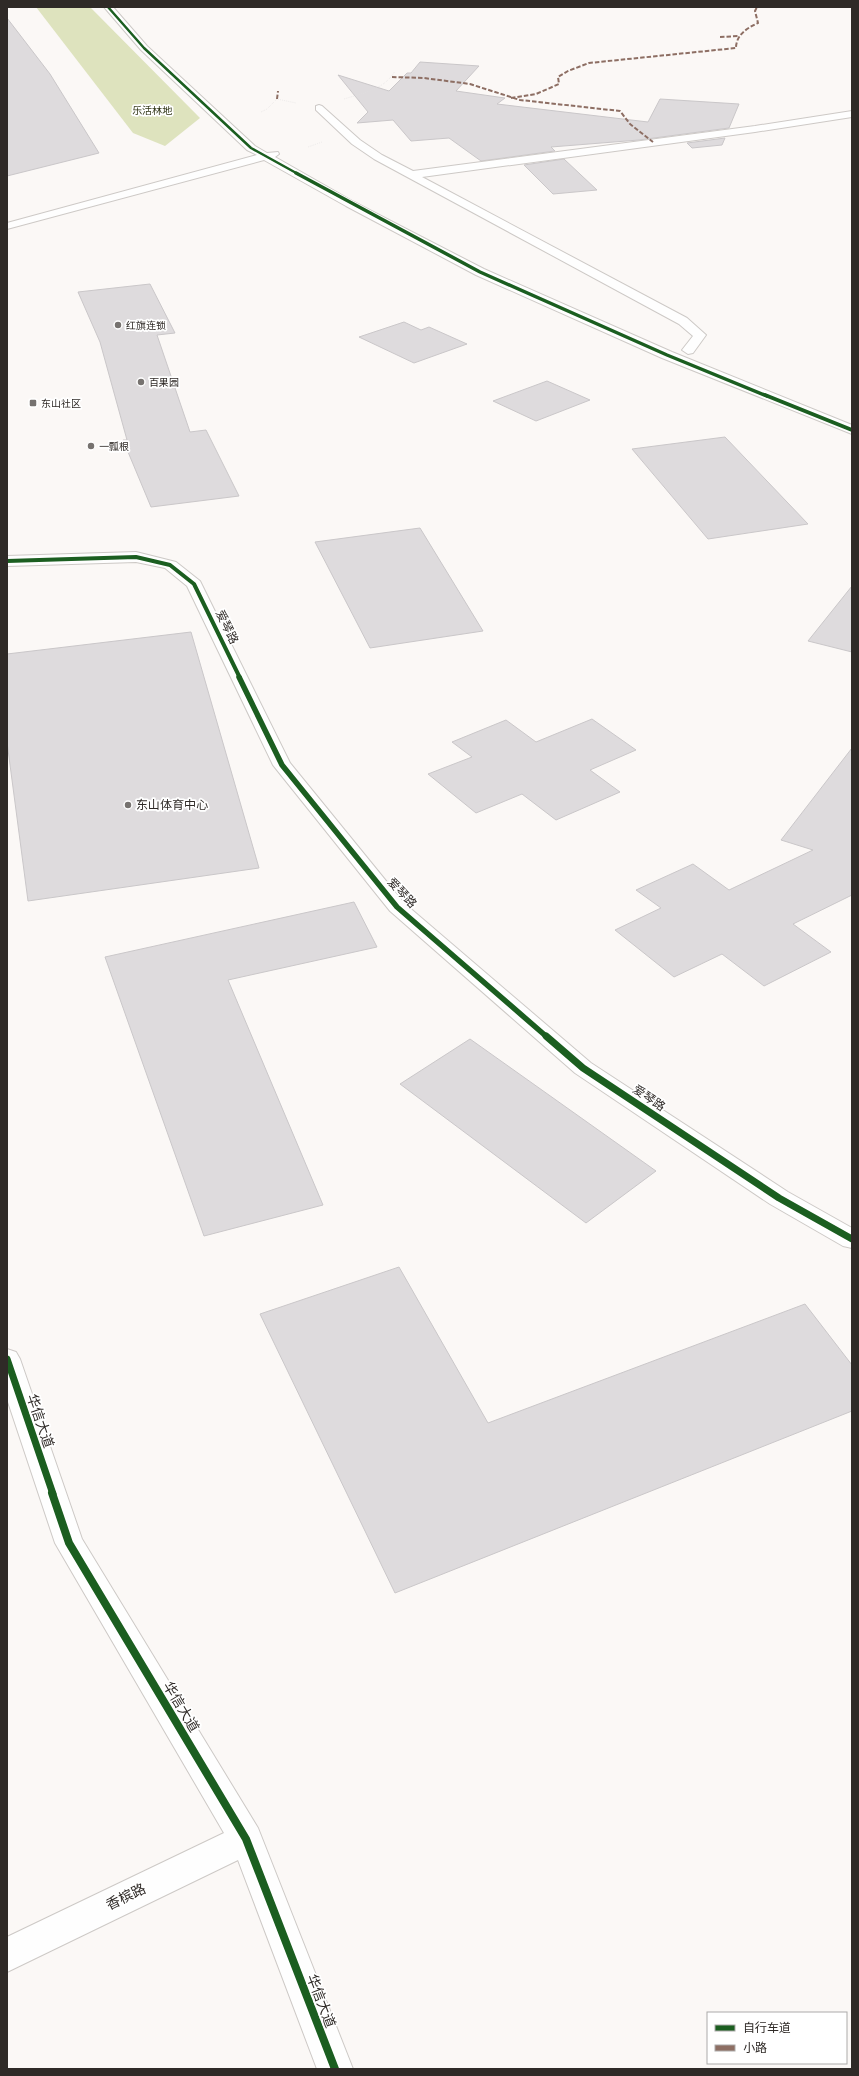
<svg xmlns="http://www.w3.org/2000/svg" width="859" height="2076" font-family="Figtree,'Noto Sans SC',sans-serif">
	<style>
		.green { fill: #dee3be }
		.building { fill: #dedbdd; stroke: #cac7c9 }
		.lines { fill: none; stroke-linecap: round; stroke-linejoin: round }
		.minor-casing { stroke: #cdc9c6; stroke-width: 2 }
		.tertiary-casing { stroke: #cdc9c6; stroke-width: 2 }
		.path { stroke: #e2e1e1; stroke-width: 1; stroke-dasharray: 0.5 1.5; stroke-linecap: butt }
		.minor { fill: #fefefe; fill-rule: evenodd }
		.tertiary { fill: #fefefe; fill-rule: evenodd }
		.quiet { stroke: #8d6e63; stroke-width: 2; stroke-dasharray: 4.5 2; stroke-linecap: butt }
		.cycleway-far5-casing { stroke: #fff; stroke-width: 3.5 }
		.cycleway-far4-casing { stroke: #fff; stroke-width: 5 }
		.cycleway-far3-casing { stroke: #fff; stroke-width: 5.5 }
		.cycleway-far2-casing { stroke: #fff; stroke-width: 8 }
		.cycleway-far1-casing { stroke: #fff; stroke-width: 10 }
		.cycleway-casing { stroke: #fff; stroke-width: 11 }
		.cycleway-far5 { stroke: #1b5e20; stroke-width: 2.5 }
		.cycleway-far4 { stroke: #1b5e20; stroke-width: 3.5 }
		.cycleway-far3 { stroke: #1b5e20; stroke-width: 4 }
		.cycleway-far2 { stroke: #1b5e20; stroke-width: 5.5 }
		.cycleway-far1 { stroke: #1b5e20; stroke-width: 7 }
		.cycleway { stroke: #1b5e20; stroke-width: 8 }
		.poi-dot { fill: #76726f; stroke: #fff; stroke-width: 1.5 }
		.labels { text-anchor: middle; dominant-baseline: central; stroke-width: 3.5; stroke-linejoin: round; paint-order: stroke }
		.far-park-label { font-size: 10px; fill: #2f3415; stroke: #fff }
		.far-poi-label { font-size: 10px; fill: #2f2a27; stroke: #fff; text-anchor: start }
		.street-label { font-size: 12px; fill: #2f2a27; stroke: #fff }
		.poi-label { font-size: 12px; fill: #2f2a27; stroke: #fff; text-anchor: start }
		.near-street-label { font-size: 14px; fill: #2f2a27; stroke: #fff }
	</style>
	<rect width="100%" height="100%" fill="#fbf8f6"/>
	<path class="green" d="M 36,7 L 90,7 L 200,118 L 165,146 L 133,133 Z"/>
	<path class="building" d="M 7,18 L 50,74 L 99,153 L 7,176 Z
		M 420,62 L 479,66 L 456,91 L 505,98 L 497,104 L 648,122 L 660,99 L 739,104 L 729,128 L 639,140 L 551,147 L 555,151 L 481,161 L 449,138 L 411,141 L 393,120 L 357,123 L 368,112 L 338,75 L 389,91 L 407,73 L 411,73 Z
		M 725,138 L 722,145 L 692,148 L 687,143 Z
		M 564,159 L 597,190 L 553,194 L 524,165 Z
		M 150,284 L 175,333 L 157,335 L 190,432 L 206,430 L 239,496 L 151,507 L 123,440 L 127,440 L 100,342 L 78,292 Z
		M 404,322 L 421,330 L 429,327 L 467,344 L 414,363 L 359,337 Z
		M 547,381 L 590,400 L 536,421 L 493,401 Z
		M 725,437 L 808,524 L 708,539 L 632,449 Z
		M 420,528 L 483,631 L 370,648 L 315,542 Z
		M 852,586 L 852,652 L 808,641 Z
		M 191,632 L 259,868 L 28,901 L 7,742 L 7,654 Z
		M 592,719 L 636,750 L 590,770 L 620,792 L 556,820 L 522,794 L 476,813 L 428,774 L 472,757 L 452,742 L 506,720 L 536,742 Z
		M 852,748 L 852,895 L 793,924 L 831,952 L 764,986 L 722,954 L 674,977 L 615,930 L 661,908 L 636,890 L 693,864 L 729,890 L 813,850 L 781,840 Z
		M 354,902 L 377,947 L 228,980 L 323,1205 L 204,1236 L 105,957 Z
		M 470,1039 L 656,1171 L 586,1223 L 400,1084 Z
		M 399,1267 L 488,1423 L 805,1304 L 852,1365 L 852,1411 L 395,1593 L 260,1314 Z"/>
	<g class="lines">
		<defs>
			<path id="minor" d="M 319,105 L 322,106 L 360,140 L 382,155 L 413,171 L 755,126 L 852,111 L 852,117 L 755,132 L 422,177 L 687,318 L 706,335 L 693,353 L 688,354 L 682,350 L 693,336 L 679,324 L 374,159 L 352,144 L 316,110 L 316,106 Z"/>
			<path id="tertiary" d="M 104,7 L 113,7 L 147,46 L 255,146 L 267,153 L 278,152 L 279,154 L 275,157 L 354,202 L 484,269 L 672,352 L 852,425 L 852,434 L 662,358 L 476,275 L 346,206 L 264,160 L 7,229 L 7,223 L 257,155 L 247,150 L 141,50 Z
				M 136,552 L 176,562 L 200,581 L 290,763 L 404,903 L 591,1063 L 788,1192 L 852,1228 L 852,1248 L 843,1246 L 770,1204 L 575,1073 L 390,911 L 273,765 L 187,586 L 165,568 L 136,562 L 7,566 L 7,556 Z
				M 7,1349 L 16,1352 L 20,1359 L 82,1539 L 258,1828 L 353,2069 L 317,2069 L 238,1860 L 7,1972 L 7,1937 L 224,1833 L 55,1543 L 7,1399 Z"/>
		</defs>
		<use href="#minor" class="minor-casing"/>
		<use href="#tertiary" class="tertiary-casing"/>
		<path class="path" d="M 344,99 C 363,93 384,90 395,71
			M 261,112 L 267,109 L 277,99 L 296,103
			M 308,147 L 322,142"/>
		<use href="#minor" class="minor"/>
		<use href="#tertiary" class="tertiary"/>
		<path class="quiet" d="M 720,37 L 739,36
			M 392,77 L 424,78 L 470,84 L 520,100 L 620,111 L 630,124 L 653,142
			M 511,98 L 536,94 L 559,84 L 558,77 L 568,71 L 589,63 L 736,48 C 736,35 747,28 758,23 L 755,11 L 757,7
			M 277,99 L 278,91"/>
		<defs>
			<path id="cycleway-far5" d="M 108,7 L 144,48 L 251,148 L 298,174"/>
			<path id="cycleway-far4" d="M 296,173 L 480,272 L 667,355 L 767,396"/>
			<path id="cycleway-far3" d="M 765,395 L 852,430
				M 7,561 L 136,557 L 170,565 L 194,584 L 240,678"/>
			<path id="cycleway-far2" d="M 239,677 L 282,765 L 397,907 L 547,1037"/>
			<path id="cycleway-far1" d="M 546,1036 L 583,1068 L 779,1198 L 852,1239
				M 7,1359 L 53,1494"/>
			<path id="cycleway" d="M 52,1493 L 69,1543 L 246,1839 L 335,2069"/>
		</defs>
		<use href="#cycleway-far5" class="cycleway-far5-casing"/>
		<use href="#cycleway-far4" class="cycleway-far4-casing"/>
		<use href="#cycleway-far3" class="cycleway-far3-casing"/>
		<use href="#cycleway-far2" class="cycleway-far2-casing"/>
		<use href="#cycleway-far1" class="cycleway-far1-casing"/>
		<use href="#cycleway" class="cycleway-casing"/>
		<use href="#cycleway-far5" class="cycleway-far5"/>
		<use href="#cycleway-far4" class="cycleway-far4"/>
		<use href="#cycleway-far3" class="cycleway-far3"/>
		<use href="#cycleway-far2" class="cycleway-far2"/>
		<use href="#cycleway-far1" class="cycleway-far1"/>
		<use href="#cycleway" class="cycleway"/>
	</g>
	<g class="poi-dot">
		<circle cx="118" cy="325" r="4"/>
		<circle cx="141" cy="382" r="4"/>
		<rect x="29" y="399" width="8" height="8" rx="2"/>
		<circle cx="91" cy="446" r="4"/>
		<circle cx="128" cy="805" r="4"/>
	</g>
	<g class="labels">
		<g class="far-park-label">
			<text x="152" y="110">乐活林地</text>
		</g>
		<g class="far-poi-label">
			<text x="126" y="325">红旗连锁</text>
			<text x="149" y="382">百果园</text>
			<text x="41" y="403">东山社区</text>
			<text x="99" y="446">一瓢根</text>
		</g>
		<g class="street-label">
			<text transform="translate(227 627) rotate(64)">爱琴路</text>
			<text transform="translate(402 893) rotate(47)">爱琴路</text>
			<text transform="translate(649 1098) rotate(34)">爱琴路</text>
		</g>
		<g class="poi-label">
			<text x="136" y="805">东山体育中心</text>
		</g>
		<g class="near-street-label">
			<text transform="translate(40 1421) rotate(71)">华信大道</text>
			<text transform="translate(181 1707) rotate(59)">华信大道</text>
			<text transform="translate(126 1897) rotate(-26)">香槟路</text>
			<text transform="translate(321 2001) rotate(69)">华信大道</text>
		</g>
	</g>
	<rect width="859" height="2076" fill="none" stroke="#2f2a27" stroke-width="16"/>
	<rect x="707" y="2012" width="140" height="52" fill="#ffffff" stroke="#acaaa9"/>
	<rect x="715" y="2025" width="20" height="6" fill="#1b5e20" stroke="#acaaa9"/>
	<text x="743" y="2032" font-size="12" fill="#2f2a27">自行车道</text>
	<rect x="715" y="2045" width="20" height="6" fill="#8d6e63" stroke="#acaaa9"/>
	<text x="743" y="2052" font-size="12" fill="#2f2a27">小路</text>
</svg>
